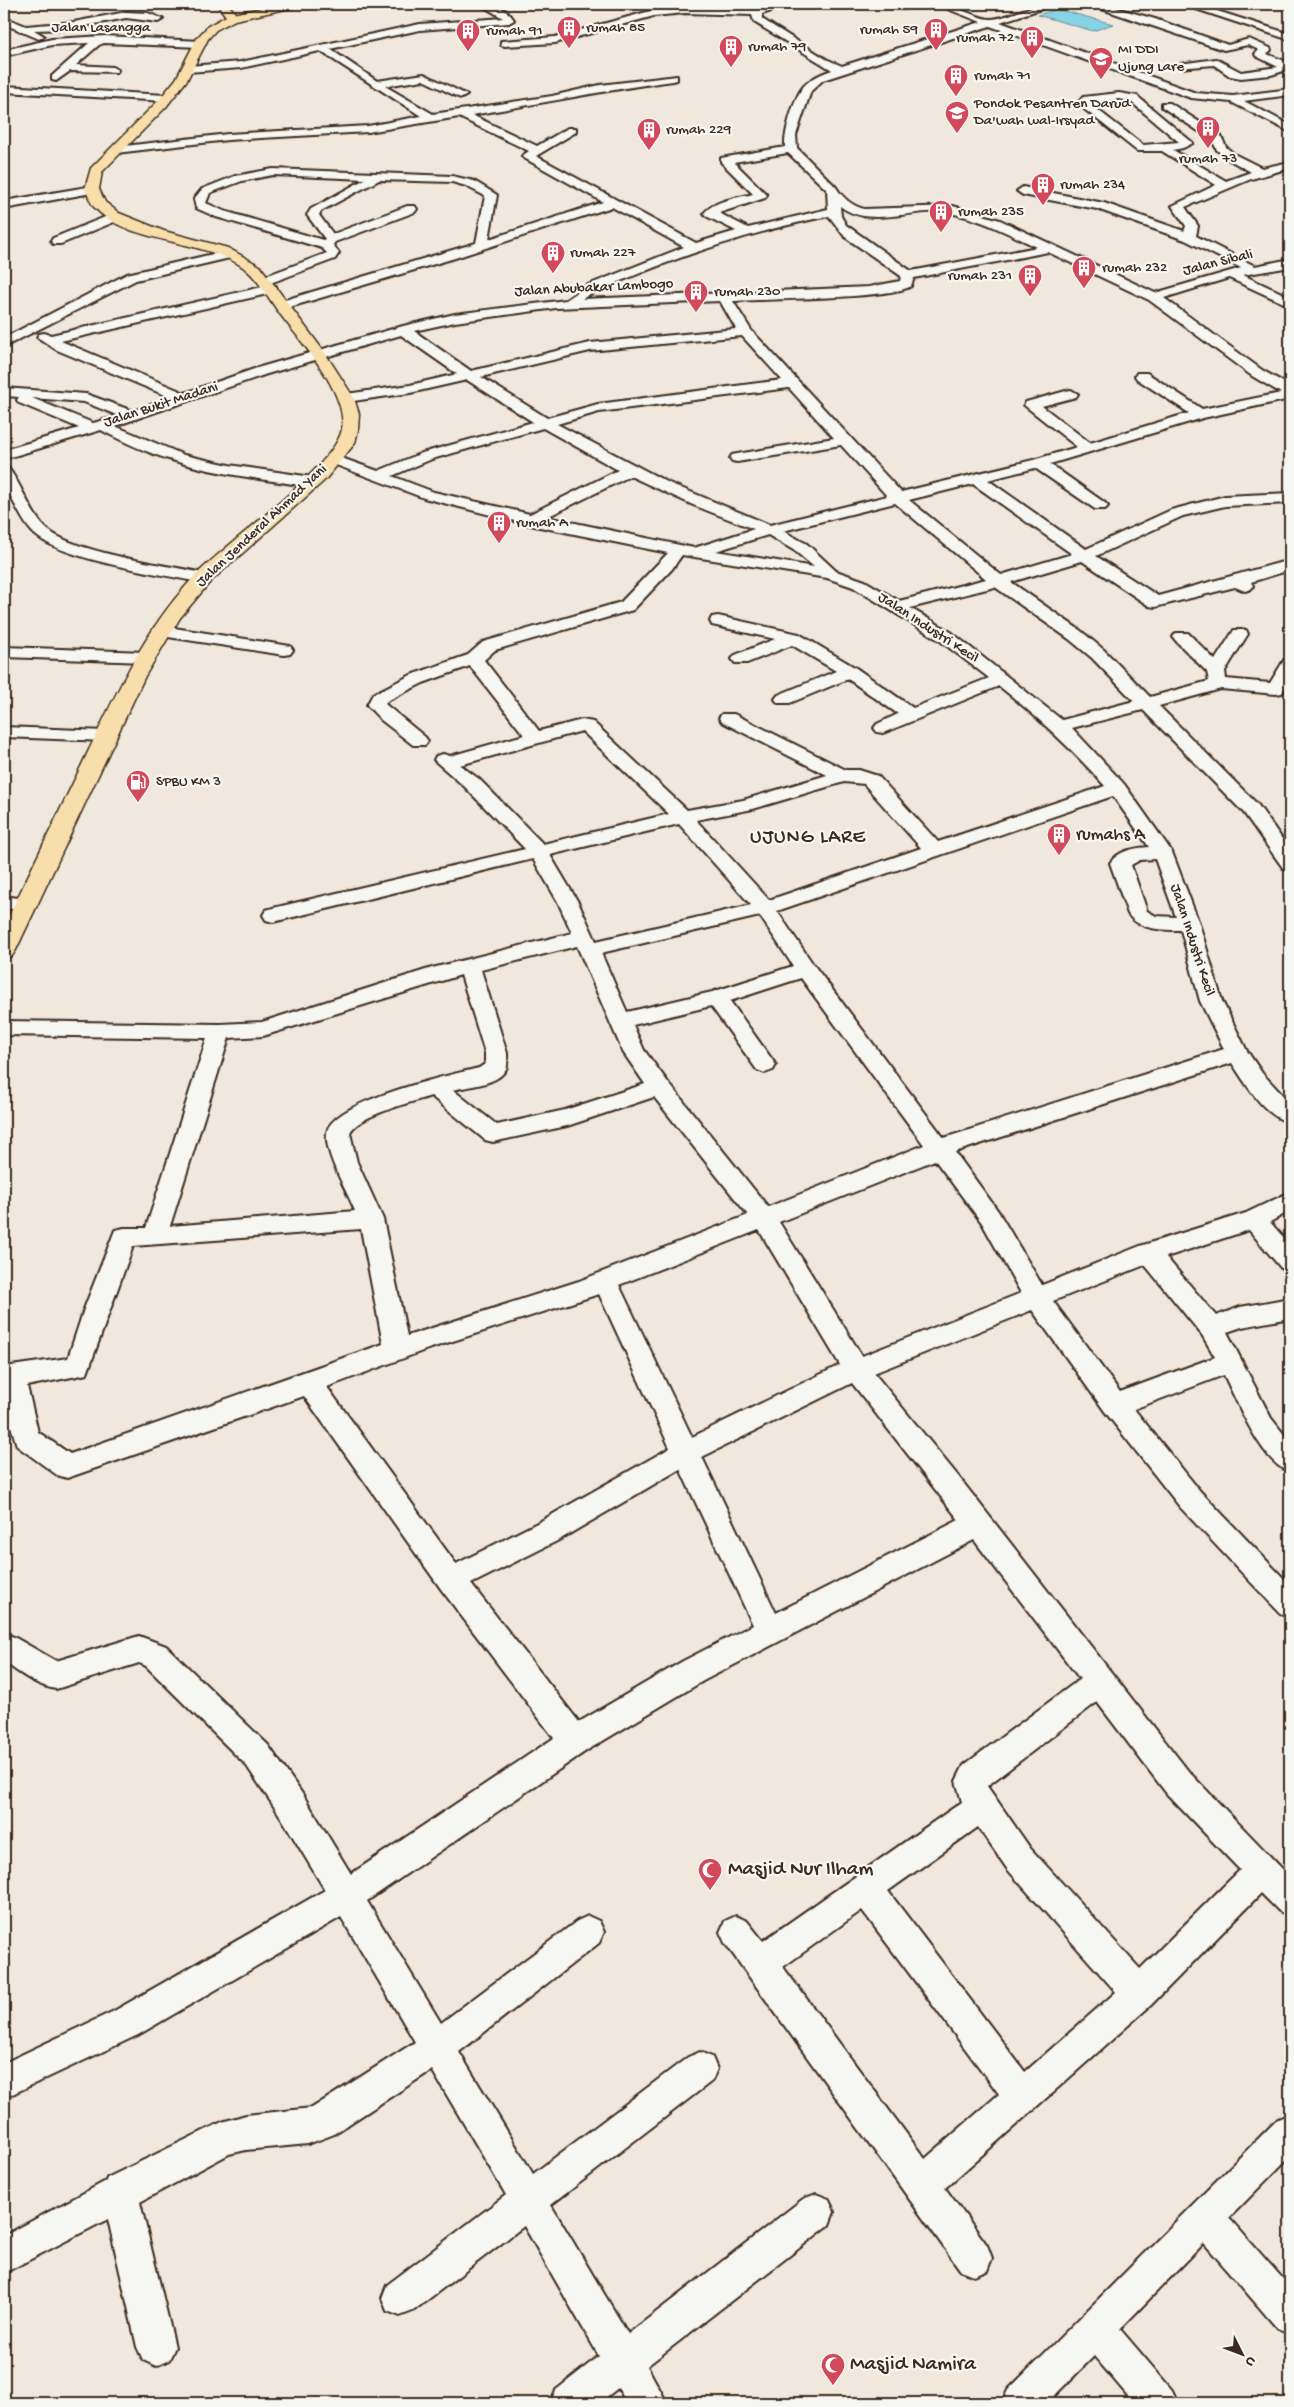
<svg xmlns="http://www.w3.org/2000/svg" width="1294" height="2407" font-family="'Gochi Hand',sans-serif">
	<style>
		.water { fill: #87d3e6; stroke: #698f96 }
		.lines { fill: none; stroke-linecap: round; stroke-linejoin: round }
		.minor-casing { stroke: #3b2a1e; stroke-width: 4 }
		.major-casing { stroke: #3b2a1e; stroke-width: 3 }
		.highway-casing { stroke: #3b2a1e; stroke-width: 3 }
		.minor { fill: #f6f6f2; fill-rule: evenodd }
		.major { fill: #f8deab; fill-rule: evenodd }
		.highway { fill: #f8deab; fill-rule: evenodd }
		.labels { text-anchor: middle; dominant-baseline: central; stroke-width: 4.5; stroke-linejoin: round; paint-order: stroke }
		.far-street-label { font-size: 15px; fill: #3b2a1e; stroke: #f6f6f2 }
		.far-poi-label { font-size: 15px; fill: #3b2a1e; stroke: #f6f6f2; text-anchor: start }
		.poi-label { font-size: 18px; fill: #3b2a1e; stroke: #f6f6f2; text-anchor: start }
		.quarter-label { font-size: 20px; letter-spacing: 1px; fill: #3b2a1e; stroke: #f6f6f2 }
		.near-poi-label { font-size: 21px; fill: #3b2a1e; stroke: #f6f6f2; text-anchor: start }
	</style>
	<rect width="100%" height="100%" fill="#f0e8dd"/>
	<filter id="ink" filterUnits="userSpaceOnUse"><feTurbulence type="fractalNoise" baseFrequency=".02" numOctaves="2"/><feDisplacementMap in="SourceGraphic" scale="10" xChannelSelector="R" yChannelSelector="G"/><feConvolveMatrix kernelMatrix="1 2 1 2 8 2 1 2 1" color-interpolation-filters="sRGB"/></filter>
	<g filter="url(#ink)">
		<path class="water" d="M 1057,9 L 1113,24 L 1093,31 L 1038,15 Z"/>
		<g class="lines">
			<defs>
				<path id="minor" d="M 479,4 C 493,3 507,8 514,20 L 509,23 L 420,30 L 330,49 L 377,81 L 424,74 L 467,95 L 462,98 L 458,97 L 423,80 L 385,86 L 433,114 L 552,96 L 600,85 L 677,76 L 677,80 L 673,81 C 605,90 539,104 472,115 L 537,146 L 568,128 L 576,128 L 576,132 L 536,156 L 696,243 L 736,231 L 706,216 L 704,213 C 715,200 737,198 753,194 L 721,162 L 721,158 L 785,147 C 784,133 794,98 803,87 C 811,78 821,74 832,70 L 754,22 L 752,15 L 685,13 L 654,16 L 555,43 L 505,46 L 501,45 L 501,41 L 555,37 L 654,10 L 685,7 L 757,9 L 775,4 L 789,4 L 787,6 L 762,14 L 762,19 L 826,59 L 842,66 L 981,22 L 935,4 C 955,4 979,20 992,19 C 1012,17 1029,4 1053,4 L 1051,6 L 1000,22 L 1196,93 L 1233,96 L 1290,89 L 1290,95 L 1244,101 L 1290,125 L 1290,132 L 1231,102 L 1191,98 L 990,26 L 823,80 L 811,91 L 796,135 L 797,148 L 836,187 C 842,197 852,206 864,209 L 953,206 L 1000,220 L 1155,293 L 1241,268 L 1185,240 L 1097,209 L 1023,195 L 1017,191 L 1023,187 L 1104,203 L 1184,231 L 1186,226 L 1172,206 L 1216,185 L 1162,151 L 1137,151 L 1079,105 L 1078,103 L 1083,97 L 1119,93 L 1137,96 L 1193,143 L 1183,148 L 1173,150 L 1226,181 L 1251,172 L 1226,158 L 1217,150 L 1212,140 L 1162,107 L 1162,103 L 1170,103 L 1221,136 L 1226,147 L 1234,154 L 1262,168 L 1290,162 L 1290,168 L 1251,179 L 1185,207 L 1198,226 L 1196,236 L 1255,266 L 1290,259 L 1290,267 L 1243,275 L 1290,297 L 1290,306 L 1229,278 L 1164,298 L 1262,370 L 1290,386 L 1290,399 L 1203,418 L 1050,464 L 1105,503 L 1108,506 L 1105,509 L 1095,509 L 1035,468 L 988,480 L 1086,549 L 1171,510 L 1225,496 L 1290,493 L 1290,503 L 1225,506 L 1183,516 L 1096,556 L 1158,596 L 1290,560 L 1290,570 L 1251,582 L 1253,586 L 1251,589 L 1245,591 L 1235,587 L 1155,607 L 1149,606 L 1082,561 L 1011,582 L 1081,631 L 1104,650 L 1150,697 L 1209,681 L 1207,672 L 1176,641 L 1173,637 L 1176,633 L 1188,633 L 1215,660 L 1234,630 L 1246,630 L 1248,634 L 1225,671 L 1226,679 L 1270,683 L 1284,660 L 1290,659 L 1290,679 L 1282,693 L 1276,694 L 1221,689 L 1159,706 L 1258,805 L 1290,850 L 1290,870 L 1283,868 L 1244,813 L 1143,710 L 1072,728 L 1124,784 L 1172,852 L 1199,923 L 1222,1001 L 1247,1051 L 1262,1073 L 1290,1103 L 1290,1123 C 1264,1116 1246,1084 1232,1063 L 955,1152 L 998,1211 L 1042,1285 L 1140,1246 L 1246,1213 L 1290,1192 L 1290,1211 L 1270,1222 L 1290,1245 L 1290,1270 L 1281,1268 L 1249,1230 L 1166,1257 L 1216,1316 L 1240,1307 L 1290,1298 L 1290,1318 L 1242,1327 L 1227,1332 L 1271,1418 L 1290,1442 L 1290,1472 C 1262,1464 1237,1401 1224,1375 L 1134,1409 L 1200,1491 L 1290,1585 L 1290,1617 L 1280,1613 L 1180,1507 L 1106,1413 L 1032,1310 L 874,1373 L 958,1476 L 1189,1772 L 1290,1877 L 1290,1916 L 1279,1911 L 1261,1893 L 1151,2005 L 945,2188 L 987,2245 L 992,2258 L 987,2271 L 974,2276 L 961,2271 L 725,1943 L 720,1932 L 725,1921 L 736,1916 L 747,1921 L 763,1941 L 962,1802 L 956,1781 L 964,1765 L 1080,1679 L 974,1540 L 703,1681 L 586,1751 L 367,1901 L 441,2023 L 577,1921 L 588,1916 L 599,1921 L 604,1932 L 599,1943 L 459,2052 L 533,2174 L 688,2057 L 700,2052 L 712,2057 L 717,2069 L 712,2081 L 551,2205 L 628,2334 L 803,2199 L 816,2194 L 829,2199 L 834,2212 L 829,2225 L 647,2366 L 667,2403 L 627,2403 L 618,2388 L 599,2403 L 550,2403 L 556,2390 L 599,2356 L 524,2226 L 413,2311 L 400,2316 L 387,2311 L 382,2298 L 387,2285 L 506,2195 L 432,2070 L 332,2135 L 308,2144 L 246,2150 L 229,2154 L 140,2202 L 175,2347 L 169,2360 L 156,2366 L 143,2360 L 137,2347 L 108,2219 L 4,2273 L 4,2236 L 106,2181 L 107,2178 L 222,2122 L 246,2115 L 312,2108 L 415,2042 L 341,1917 L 138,2035 L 4,2098 L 4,2063 L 114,2011 L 325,1890 L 281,1817 L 246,1765 L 146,1666 L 139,1663 L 56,1689 C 36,1686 20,1673 4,1662 L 4,1633 L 14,1637 L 56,1661 L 139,1636 L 166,1646 L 268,1745 L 303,1795 L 351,1874 L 554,1738 L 441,1589 L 304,1396 L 67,1478 L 57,1475 L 17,1446 L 4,1403 L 4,1367 L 68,1358 L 84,1309 L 115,1230 L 124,1228 L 146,1228 L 207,1038 L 4,1035 L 4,1021 L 220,1024 L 262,1022 L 432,968 L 572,933 L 558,902 L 533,859 L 273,922 L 266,920 L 263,915 L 266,910 L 273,908 L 525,849 L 465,787 L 434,760 L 436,756 L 443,754 L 450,756 L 524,735 L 470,666 L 423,683 L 387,701 L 385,704 L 425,737 L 428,741 L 425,745 L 413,745 L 381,720 L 367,705 L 373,694 L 411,675 L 468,655 L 483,642 L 621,602 L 668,553 L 530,525 L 424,498 L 328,462 L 326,459 L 333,455 L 378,471 L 422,453 L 533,422 L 467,380 L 410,393 L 346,402 L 341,401 L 339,398 L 341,395 L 346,394 L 410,385 L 457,374 L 401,335 L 267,374 L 115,426 L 184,455 L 229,465 L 312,477 L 320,482 L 317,485 L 312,487 C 265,479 217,475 172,460 C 147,453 124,442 101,430 L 4,459 L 4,450 L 79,428 L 19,403 L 17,400 L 19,397 L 4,396 L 4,388 L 86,394 L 133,411 L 172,398 L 57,350 L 37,337 L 39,334 L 44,333 L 51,335 L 271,285 L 276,286 L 277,289 L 276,292 L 61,341 L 185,393 L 257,368 L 403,326 L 455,314 L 566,300 L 588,285 L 684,247 L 612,207 L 455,258 L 283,309 L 276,305 L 278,302 L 476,243 L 485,196 L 466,186 L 452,182 L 379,180 L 321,211 L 319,215 L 333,234 L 407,206 L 415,206 L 417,209 L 415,212 L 335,242 L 333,245 L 339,253 L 335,259 L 265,285 L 259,281 L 260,278 L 327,253 L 322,248 L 216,217 L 196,208 L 194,199 L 202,189 L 235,176 L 273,169 L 452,176 L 474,181 L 497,195 L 489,239 L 603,202 L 524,158 L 522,156 L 529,151 L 459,117 L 368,132 L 228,140 L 116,153 L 110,150 L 116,147 L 228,134 L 368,126 L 421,116 L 320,51 L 241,68 L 188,72 L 183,69 L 188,66 L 241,62 L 420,24 L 503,18 ZM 1119,99 L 1130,101 L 1179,142 L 1143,145 L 1089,103 ZM 788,153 L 827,190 L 828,209 L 748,228 L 719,213 L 765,198 L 767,195 L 734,162 ZM 273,175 L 365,179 L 311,209 L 307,215 L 325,239 L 323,240 L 224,211 L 206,203 L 210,193 L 242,181 ZM 840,206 C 871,230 915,206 950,213 C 981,219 1009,234 1037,247 L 911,271 L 846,225 L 841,216 ZM 829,216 L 845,237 L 901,276 L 900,281 L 869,287 L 582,299 C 599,288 619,282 638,274 C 700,249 763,229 829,216 ZM 1048,252 L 1149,300 L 1252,376 L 1281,393 L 1202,409 L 1147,373 L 1137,373 L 1135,376 L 1137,379 L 1189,413 L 1090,443 L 1042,406 L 1076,397 L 1078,394 L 1071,390 L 1066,391 L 1026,402 L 1024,405 L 1077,447 L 1033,460 L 901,492 L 751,330 L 733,301 C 763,299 892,299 911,286 L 914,278 ZM 720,301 L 736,329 L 590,343 L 471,371 L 414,331 L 455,322 L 556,308 ZM 742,336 L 782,380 L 598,404 L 547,418 L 481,377 L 590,351 ZM 789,388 L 834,438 L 737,454 L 732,455 L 730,458 L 732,461 L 737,462 L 841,445 L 887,496 L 770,525 L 669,483 L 557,424 L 599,412 ZM 32,398 L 84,402 L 119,416 L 93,423 ZM 543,428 L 618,470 L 530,514 L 434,492 L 392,476 L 432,459 ZM 630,476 L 693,505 L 754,529 L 694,548 L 547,517 ZM 973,484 L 1072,554 L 1001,575 L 909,500 ZM 895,503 L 986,579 L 899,601 L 865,581 L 836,571 L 807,544 L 783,531 ZM 768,535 L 795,551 L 814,567 L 716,551 ZM 682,555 L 827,578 L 853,587 L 939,640 L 989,678 L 913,708 L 856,668 L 799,634 L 718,616 L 712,617 L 710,621 L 712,625 L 775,639 L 735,655 L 732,659 L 735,663 L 747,663 L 792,645 L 836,671 L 778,695 L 775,699 L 778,703 L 790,703 L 848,679 L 898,714 L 877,724 L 874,728 L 877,732 L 883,733 L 999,686 C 1038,717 1072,749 1105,786 L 938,842 L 878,776 L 859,770 L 846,770 L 734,714 L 722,714 L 719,718 L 722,722 L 827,775 L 743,800 L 687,810 L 593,722 L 582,720 L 539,731 L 484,660 L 495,650 L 633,610 L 672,569 ZM 995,587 L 1069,639 L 1092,658 L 1134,701 L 1062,720 L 951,632 L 910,608 ZM 582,731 L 669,814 L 543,844 L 479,779 L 460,765 ZM 844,782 L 864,784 L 921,848 L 769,900 L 696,820 L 753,809 ZM 1113,796 L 1149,847 C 1135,848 1119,850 1110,863 L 1128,914 C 1138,930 1163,930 1181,930 L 1200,1001 L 1224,1049 L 944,1138 L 813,964 L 777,911 ZM 679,824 L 751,905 L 596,941 L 578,902 L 550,855 ZM 1155,859 L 1176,917 L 1156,916 L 1147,911 L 1131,865 L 1140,860 ZM 760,916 L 793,966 L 712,992 L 627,1012 L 601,953 ZM 577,946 L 623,1052 L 645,1084 L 565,1110 L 497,1125 L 453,1090 C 468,1086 498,1085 506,1069 C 508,1065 507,1058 507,1053 L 481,970 ZM 461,975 L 485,1053 L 485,1064 L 479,1068 C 450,1075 332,1101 327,1132 C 324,1154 347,1190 355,1211 L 170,1226 L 229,1038 L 263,1036 ZM 801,978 L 924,1145 L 768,1207 L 667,1081 L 644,1050 L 633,1025 L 711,1006 L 757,1070 L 765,1073 L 773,1070 L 776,1065 L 730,1001 ZM 431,1096 L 485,1140 L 493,1142 L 567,1126 L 654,1097 L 748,1215 L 579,1281 L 407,1336 L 383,1219 L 357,1162 L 350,1133 C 356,1116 413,1102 431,1096 ZM 935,1160 L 982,1223 L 1021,1293 L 862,1356 L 779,1222 ZM 361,1229 L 383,1344 L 70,1454 L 38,1432 L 27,1386 L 87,1374 L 133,1246 ZM 759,1230 L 840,1365 L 692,1437 L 619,1285 ZM 1145,1265 L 1202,1335 L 1215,1357 L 1120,1392 L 1053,1301 ZM 599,1294 L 670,1448 L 539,1522 L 456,1564 L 327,1387 L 428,1349 ZM 852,1383 L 959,1520 L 776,1613 L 702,1457 ZM 680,1469 L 753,1625 L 683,1661 L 579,1722 L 471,1584 L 559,1540 ZM 1097,1702 L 1167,1794 L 1240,1870 L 1140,1969 L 1030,1848 L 987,1786 ZM 978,1827 L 1008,1870 L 1116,1992 L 1025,2072 L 888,1891 ZM 862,1910 L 999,2094 L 925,2159 L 783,1967 Z
					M 907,4 L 926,4 L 921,7 L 902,9 L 902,5 Z
					M 1087,4 L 1102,4 L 1155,19 L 1228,45 L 1249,39 L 1270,48 L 1271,50 L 1267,54 L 1290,63 L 1290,69 L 1271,75 L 1241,78 L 1230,76 L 1214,65 L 1179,68 L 1179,64 L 1216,59 L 1241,72 L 1278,67 L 1256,56 L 1255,54 L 1259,50 L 1248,45 L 1224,50 Z
					M 1181,4 L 1195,4 L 1290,34 L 1290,40 Z
					M 126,12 L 148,13 L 163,19 L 158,22 L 126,18 L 69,29 L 34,30 L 44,36 L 39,39 L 4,24 L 4,17 L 26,26 L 74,22 Z
					M 105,36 L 200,41 L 205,44 L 200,47 L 104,43 L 99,45 L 76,65 L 113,67 L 118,70 L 117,72 L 70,71 L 56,81 L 52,80 L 52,76 L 89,43 L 52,45 L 4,56 L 4,50 L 52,39 Z
					M 4,86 L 166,95 L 171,98 L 166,101 L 4,92 Z
					M 93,186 L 99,190 L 97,192 L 4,209 L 4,201 Z
					M 115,213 L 119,214 L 121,217 L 119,220 L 61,244 L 53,244 L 51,241 L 53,238 Z
					M 230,250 L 236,254 L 234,257 L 136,280 L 4,347 L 4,338 L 127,274 Z
					M 4,467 L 9,469 C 23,487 31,516 48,530 C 76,553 166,565 203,573 L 209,575 L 211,578 L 209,581 L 203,583 C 162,574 69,561 38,537 C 27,529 20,514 14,503 C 8,490 3,482 4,467 Z
					M 161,626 L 284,645 L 290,646 L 293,650 L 290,654 L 284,655 L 155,635 L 153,631 L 155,627 Z
					M 4,647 L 146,652 L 152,653 L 155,657 L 152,661 L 146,662 L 4,657 Z
					M 4,727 L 106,731 L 112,732 L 115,736 L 112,740 L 106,741 L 4,737 Z
					M 4,896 L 33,900 L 36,905 L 33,910 L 26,911 L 4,908 Z
					M 1290,2114 L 1290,2156 L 1229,2218 L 1290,2287 L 1290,2333 L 1277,2328 L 1204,2243 L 1120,2329 L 1172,2390 L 1178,2403 L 1134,2403 L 1094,2356 L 1047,2403 L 1002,2403 L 1008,2390 L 1278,2119 Z"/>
				<path id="major" d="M 217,4 L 228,4 L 238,17 L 236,19 L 228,19 Z"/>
				<path id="highway" d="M 280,4 L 301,4 L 295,7 L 235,20 L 216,30 L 208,39 L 187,80 L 166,107 L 102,172 L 99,189 L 105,202 L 119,213 L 164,231 L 228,248 L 260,266 L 325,353 L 354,398 L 359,414 L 358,430 L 355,443 L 325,480 L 210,582 L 180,618 L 145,676 L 16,950 L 12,956 L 4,958 L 4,926 C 32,868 60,810 88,752 C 118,690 147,625 196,575 C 226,543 335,468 342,429 C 348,393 301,342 280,314 C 268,298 257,276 240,265 C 199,239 126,243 94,207 C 90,202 88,194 85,189 L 91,168 L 158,101 L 176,79 L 197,38 L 208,26 L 228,15 Z"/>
			</defs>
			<use href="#minor" class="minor-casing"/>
			<use href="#major" class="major-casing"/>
			<use href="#highway" class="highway-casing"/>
			<use href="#minor" class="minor"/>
			<use href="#major" class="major"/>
			<use href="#highway" class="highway"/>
		</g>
	</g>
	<defs>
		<symbol id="building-pin" viewBox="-11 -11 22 30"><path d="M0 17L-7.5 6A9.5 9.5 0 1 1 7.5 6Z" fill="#d1495b" stroke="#f6f6f2"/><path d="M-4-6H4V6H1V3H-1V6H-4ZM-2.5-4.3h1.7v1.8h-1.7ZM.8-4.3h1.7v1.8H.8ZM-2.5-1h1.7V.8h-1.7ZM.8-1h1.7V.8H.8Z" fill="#fff"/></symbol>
		<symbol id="school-pin" viewBox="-11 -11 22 30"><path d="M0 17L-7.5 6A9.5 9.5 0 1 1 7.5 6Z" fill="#d1495b" stroke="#f6f6f2"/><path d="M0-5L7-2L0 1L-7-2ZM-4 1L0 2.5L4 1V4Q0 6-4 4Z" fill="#fff"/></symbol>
		<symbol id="fuel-pin" viewBox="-11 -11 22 30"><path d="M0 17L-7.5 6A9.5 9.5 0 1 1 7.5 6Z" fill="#d1495b" stroke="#f6f6f2"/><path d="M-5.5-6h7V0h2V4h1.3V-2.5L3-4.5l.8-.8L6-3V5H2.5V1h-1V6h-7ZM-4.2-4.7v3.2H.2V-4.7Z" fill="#fff"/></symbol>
		<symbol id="mosque-pin" viewBox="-11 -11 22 30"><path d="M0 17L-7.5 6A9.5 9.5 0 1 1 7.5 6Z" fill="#d1495b" stroke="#f6f6f2"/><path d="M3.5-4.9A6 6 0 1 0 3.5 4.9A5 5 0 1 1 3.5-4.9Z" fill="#fff"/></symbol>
	</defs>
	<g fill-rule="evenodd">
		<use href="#building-pin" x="555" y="14" width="28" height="38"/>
		<use href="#building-pin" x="922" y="16" width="28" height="38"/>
		<use href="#building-pin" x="454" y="17" width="28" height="38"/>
		<use href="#building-pin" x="1018" y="24" width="28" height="38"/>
		<use href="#building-pin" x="717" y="33" width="28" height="38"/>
		<use href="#school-pin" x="1087" y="45" width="28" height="38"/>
		<use href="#building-pin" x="942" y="62" width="28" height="38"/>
		<use href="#school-pin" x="943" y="99" width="28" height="38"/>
		<use href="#building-pin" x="1194" y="114" width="28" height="38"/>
		<use href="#building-pin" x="635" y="116" width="28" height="38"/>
		<use href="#building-pin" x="1029" y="171" width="28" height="38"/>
		<use href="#building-pin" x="927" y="198" width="28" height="38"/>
		<use href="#building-pin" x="539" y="239" width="28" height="38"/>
		<use href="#building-pin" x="1070" y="254" width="28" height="38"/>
		<use href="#building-pin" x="1016" y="262" width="28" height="38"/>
		<use href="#building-pin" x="682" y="278" width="28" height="38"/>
		<use href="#building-pin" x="485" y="509" width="28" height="38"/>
		<use href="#fuel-pin" x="124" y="768" width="28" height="38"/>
		<use href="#building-pin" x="1045" y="821" width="28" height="38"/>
		<use href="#mosque-pin" x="696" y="1856" width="28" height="38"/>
		<use href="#mosque-pin" x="819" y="2351" width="28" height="38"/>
	</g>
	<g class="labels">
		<g class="far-street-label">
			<text x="101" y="28">Jalan Lasangga</text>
			<text transform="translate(1218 263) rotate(-14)">Jalan Sibali</text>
			<text transform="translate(594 288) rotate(-3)">Jalan Abubakar Lambogo</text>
			<text transform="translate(161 405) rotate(-18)">Jalan Bukit Madani</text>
			<text transform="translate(262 526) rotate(-43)">Jalan Jenderal Ahmad Yani</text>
			<text transform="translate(928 628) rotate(33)">Jalan Industri Kecil</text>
			<text transform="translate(1192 940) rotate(72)">Jalan Industri Kecil</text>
		</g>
		<g class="far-poi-label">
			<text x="586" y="28">rumah 85</text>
			<text x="918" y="30" text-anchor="end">rumah 59</text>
			<text x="486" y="31">rumah 91</text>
			<text x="1014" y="38" text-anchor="end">rumah 72</text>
			<text x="748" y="47">rumah 79</text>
			<text x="1118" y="50">MI DDI<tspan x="1118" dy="17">Ujung Lare</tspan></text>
			<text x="974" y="76">rumah 71</text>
			<text x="974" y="104">Pondok Pesantren Darud<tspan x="974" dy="17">Da'wah wal-Irsyad</tspan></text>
			<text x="666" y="130">rumah 229</text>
			<text x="1208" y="159" text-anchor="middle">rumah 73</text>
			<text x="1060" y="185">rumah 234</text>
			<text x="958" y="212">rumah 235</text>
			<text x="570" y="253">rumah 227</text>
			<text x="1102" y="268">rumah 232</text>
			<text x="1012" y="276" text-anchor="end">rumah 231</text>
			<text x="714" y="292">rumah 230</text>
			<text x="516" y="523">rumah A</text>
			<text x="156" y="782">SPBU KM 3</text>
		</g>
		<g class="poi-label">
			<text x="1076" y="835">rumahs A</text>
		</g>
		<g class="quarter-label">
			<text x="808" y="838">UJUNG LARE</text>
		</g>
		<g class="near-poi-label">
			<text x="728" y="1870">Masjid Nur Ilham</text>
			<text x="850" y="2365">Masjid Namira</text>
		</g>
	</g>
	<rect width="1294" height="2407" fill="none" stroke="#f6f6f2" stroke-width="20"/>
	<rect x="10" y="10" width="1274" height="2387" fill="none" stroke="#3b2a1e" stroke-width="2" filter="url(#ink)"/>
	<g transform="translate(1242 2354) rotate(132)" stroke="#f6f6f2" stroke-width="4" paint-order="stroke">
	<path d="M0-4L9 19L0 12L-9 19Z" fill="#3b2a1e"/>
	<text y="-8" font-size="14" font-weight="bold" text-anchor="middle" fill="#3b2a1e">U</text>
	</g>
</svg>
